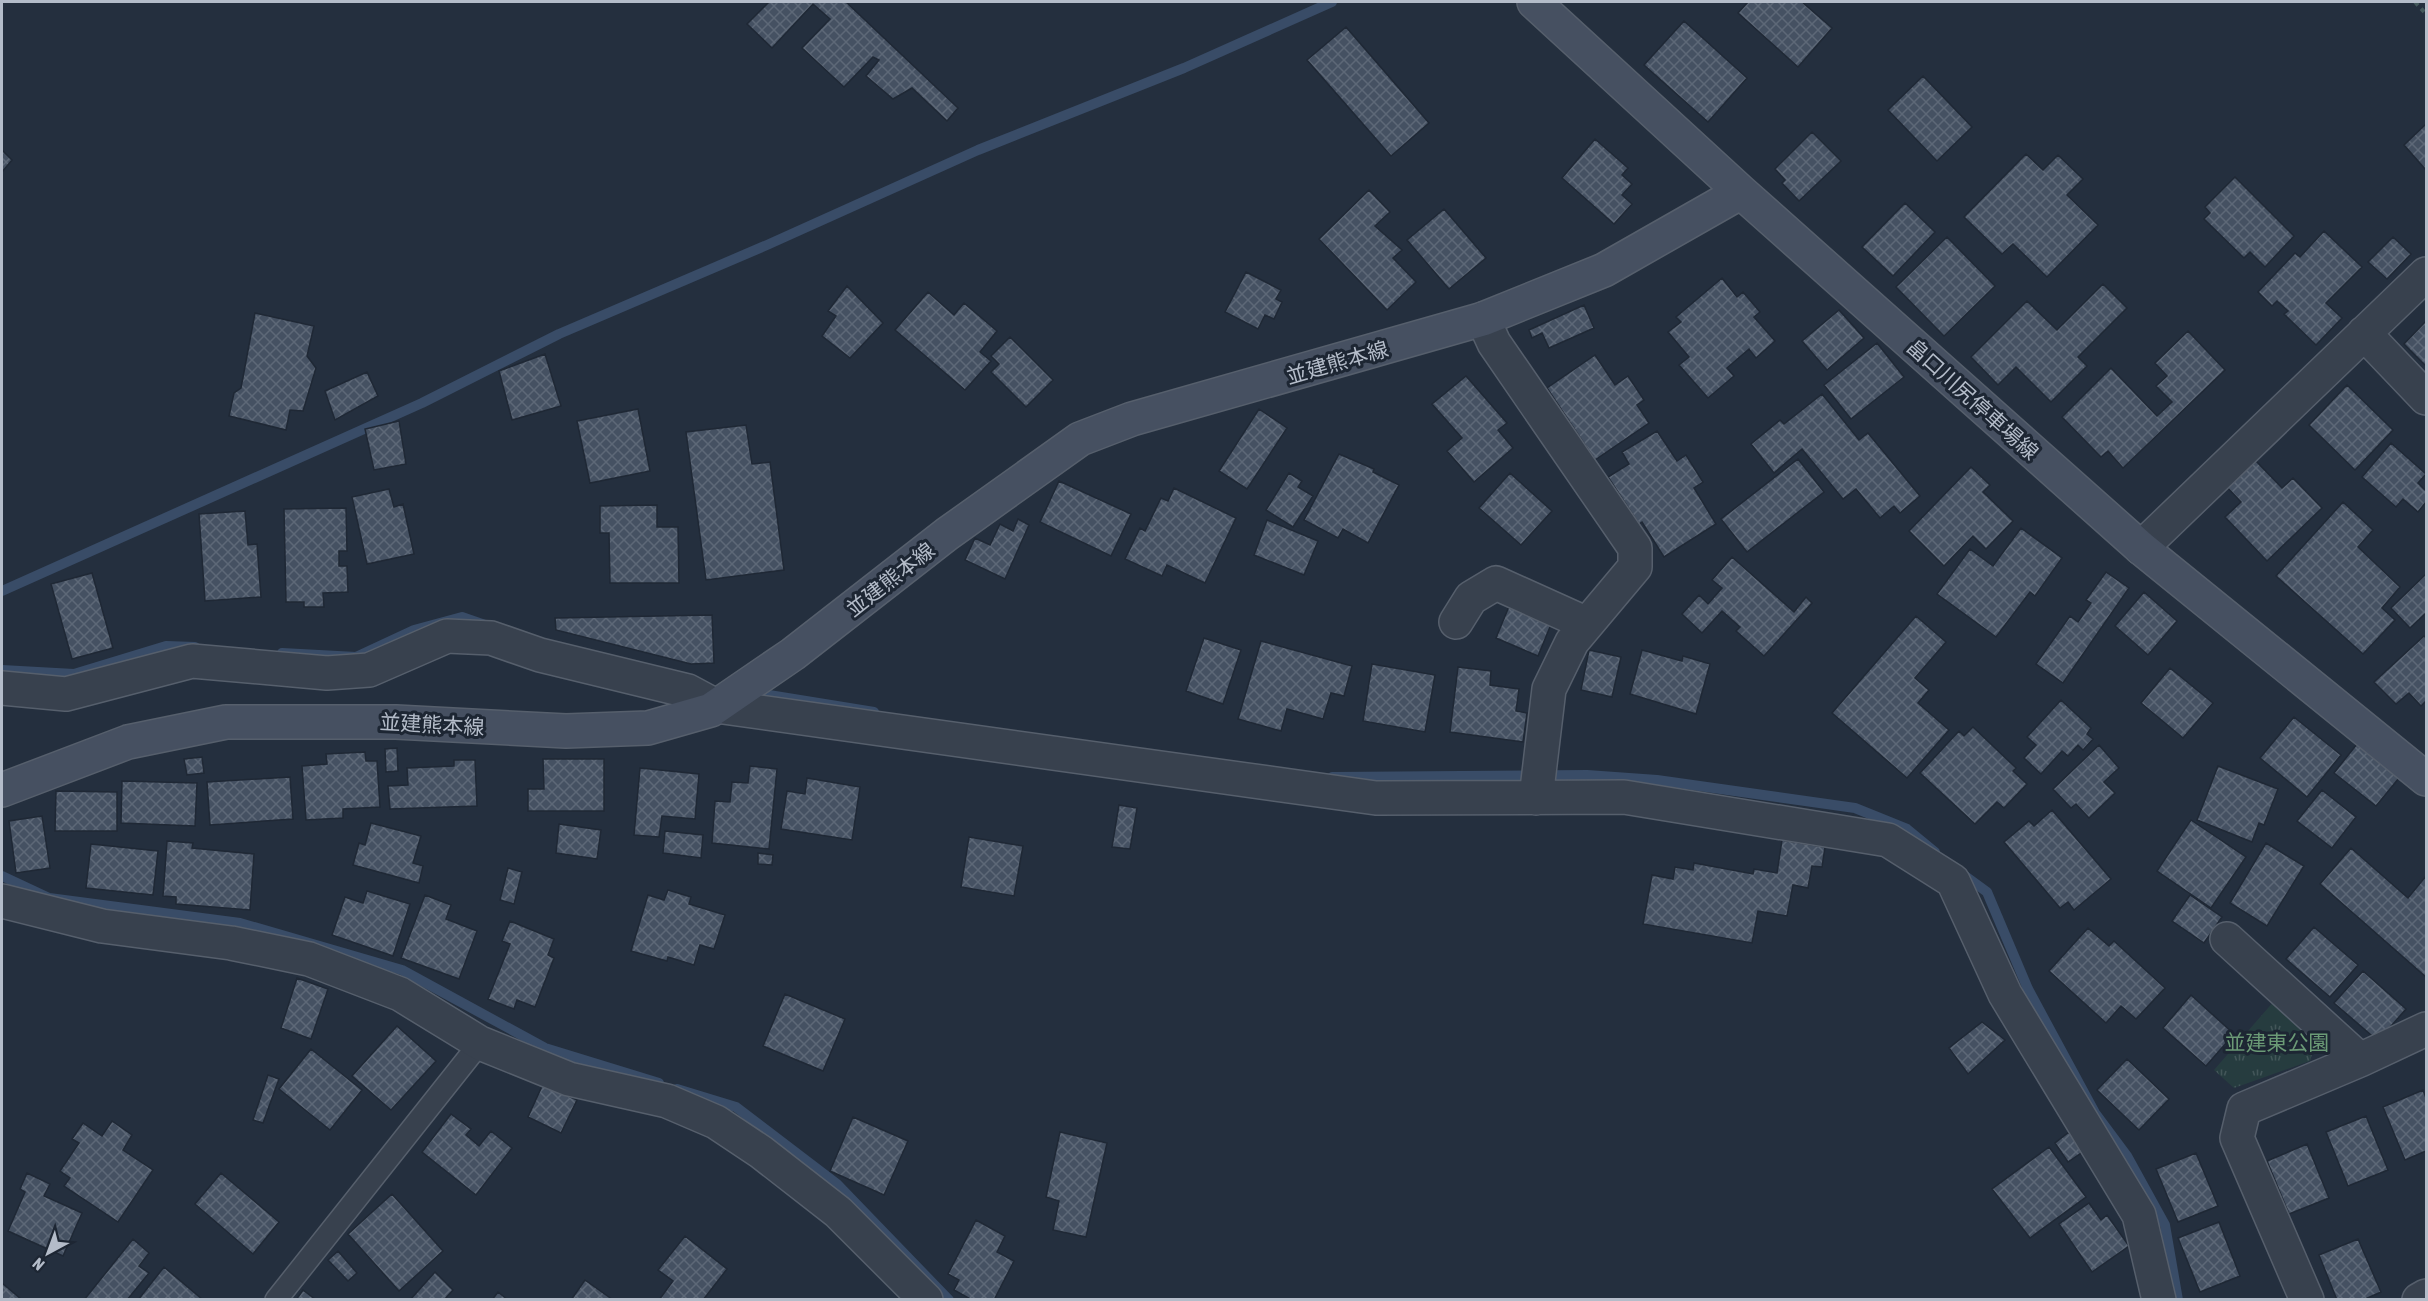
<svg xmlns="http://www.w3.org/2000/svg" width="2428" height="1301" font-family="'Asap Condensed','Noto Sans JP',sans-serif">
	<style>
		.park { fill: url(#park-tufts) }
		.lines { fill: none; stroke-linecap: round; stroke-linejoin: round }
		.stream { stroke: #394c67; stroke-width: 10 }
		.building { fill: url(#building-cross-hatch); stroke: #1f2835; stroke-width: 1.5 }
		.lane-casing { stroke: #565f6c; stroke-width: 24 }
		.street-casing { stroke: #565f6c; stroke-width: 36 }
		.secondary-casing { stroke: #565f6c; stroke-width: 36 }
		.path { stroke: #44595c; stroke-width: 4; stroke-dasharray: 4.5 4.5; stroke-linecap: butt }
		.lane { stroke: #38414e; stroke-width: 21 }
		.street { stroke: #38414e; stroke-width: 33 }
		.secondary { stroke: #465061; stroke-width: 33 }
		.labels { text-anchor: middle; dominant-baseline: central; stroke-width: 6; stroke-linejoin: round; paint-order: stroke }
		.street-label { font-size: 21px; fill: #b4bcc9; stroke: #1d2633 }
		.park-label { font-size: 21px; fill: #6b9a76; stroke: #1d2633 }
	</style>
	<defs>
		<pattern id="park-tufts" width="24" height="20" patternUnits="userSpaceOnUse" patternTransform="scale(1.5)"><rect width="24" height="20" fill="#263c3f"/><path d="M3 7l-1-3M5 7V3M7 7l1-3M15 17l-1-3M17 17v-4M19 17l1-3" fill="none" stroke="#435659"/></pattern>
		<pattern id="building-cross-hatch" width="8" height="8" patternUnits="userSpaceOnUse" patternTransform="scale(1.5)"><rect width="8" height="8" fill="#455162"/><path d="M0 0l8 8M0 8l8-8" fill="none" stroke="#5d6877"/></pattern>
	</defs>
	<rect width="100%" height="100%" fill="#242f3e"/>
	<path class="park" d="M 2275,1000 L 2316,1040 L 2310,1061 L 2234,1088 L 2214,1070 Z"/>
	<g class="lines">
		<path class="stream" d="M 2,591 L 422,403 L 559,334 L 767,245 L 978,150 L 1184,68 L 1332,2
			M 282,653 L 356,657 L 414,630 L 462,617 L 485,625
			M 2,670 L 74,674 L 166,646 L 195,647
			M 750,692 L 874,712
			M 1332,777 L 1587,775 L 1657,780 L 1855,808 L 1907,829 L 1935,852
			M 1961,873 L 1987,892 L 2028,989 L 2095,1113 L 2127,1156 L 2165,1225 L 2178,1300
			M 2,876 L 49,898 L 240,923 L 402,970 L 545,1048 L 659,1083
			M 677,1089 L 736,1107 L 837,1184 L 949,1300"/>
	</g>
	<path class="building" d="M 769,2 L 846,2 L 958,108 L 947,121 L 912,88 L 893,99 L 866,76 L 879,60 L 873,57 L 844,87 L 802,48 L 830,19 L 813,4 L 772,48 L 747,24 Z
		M 1748,2 L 1802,2 L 1832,28 L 1798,67 L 1738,13 Z
		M 1684,21 L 1747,78 L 1708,122 L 1644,65 Z
		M 1346,27 L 1429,123 L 1391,156 L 1307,60 Z
		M 1923,76 L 1972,127 L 1937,161 L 1888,110 Z
		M 2426,124 L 2426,170 L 2404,145 Z
		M 1812,132 L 1841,161 L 1799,201 L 1782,183 L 1785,180 L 1775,169 Z
		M 1595,139 L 1628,168 L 1622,175 L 1632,184 L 1622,195 L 1632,204 L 1614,224 L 1562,178 Z
		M 2,150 L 12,160 L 2,172 Z
		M 2026,154 L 2043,170 L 2058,155 L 2083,179 L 2067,195 L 2098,225 L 2047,277 L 2013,244 L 2002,254 L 1964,217 Z
		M 2235,177 L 2294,236 L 2265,267 L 2250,252 L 2244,258 L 2204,219 L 2210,213 L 2205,207 Z
		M 1369,190 L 1390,212 L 1375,226 L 1402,250 L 1393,258 L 1416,282 L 1387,310 L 1319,239 Z
		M 1905,203 L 1935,232 L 1893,276 L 1862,247 Z
		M 1444,209 L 1486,258 L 1449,289 L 1407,240 Z
		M 2324,231 L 2362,267 L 2326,303 L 2342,318 L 2316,345 L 2284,314 L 2288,311 L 2277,301 L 2272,306 L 2258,292 L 2295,253 L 2300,257 Z
		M 1947,237 L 1995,286 L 1944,336 L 1896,287 Z
		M 2393,237 L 2411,254 L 2387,279 L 2368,262 Z
		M 1246,272 L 1281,290 L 1276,299 L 1282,302 L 1274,319 L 1265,315 L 1258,329 L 1225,312 Z
		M 1722,278 L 1737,297 L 1743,292 L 1760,312 L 1754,317 L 1775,341 L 1756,358 L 1749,349 L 1727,368 L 1734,376 L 1708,398 L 1679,365 L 1689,357 L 1668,332 L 1681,322 L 1676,317 Z
		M 2103,284 L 2127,308 L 2078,357 L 2087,366 L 2051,402 L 2016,367 L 1998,385 L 1971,357 L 2027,301 L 2057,330 Z
		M 847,286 L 883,323 L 850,358 L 822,336 L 836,316 L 828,311 Z
		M 928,292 L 954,315 L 964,303 L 997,331 L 980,352 L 991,361 L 965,390 L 895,330 Z
		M 1584,305 L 1594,328 L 1549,348 L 1542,333 L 1532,338 L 1529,330 Z
		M 1839,310 L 1864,338 L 1827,370 L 1802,341 Z
		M 255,313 L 314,326 L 307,356 L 316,368 L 303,411 L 290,410 L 286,430 L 229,416 L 234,393 L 241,388 Z
		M 2426,321 L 2426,366 L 2404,344 Z
		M 2188,331 L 2225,370 L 2123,468 L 2108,451 L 2101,457 L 2062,417 L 2111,368 L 2157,416 L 2172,402 L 2156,386 L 2167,376 L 2155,363 Z
		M 1010,337 L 1053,380 L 1026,407 L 991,372 L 999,364 L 991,356 Z
		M 1877,343 L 1904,377 L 1851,419 L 1824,385 Z
		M 545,354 L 561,406 L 512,420 L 499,371 Z
		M 1595,355 L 1615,385 L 1628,376 L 1644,400 L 1637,405 L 1649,423 L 1595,460 L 1547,388 Z
		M 367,372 L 378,396 L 335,420 L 325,391 Z
		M 1466,376 L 1507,423 L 1498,430 L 1513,448 L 1474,482 L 1447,451 L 1462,438 L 1432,404 Z
		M 2347,385 L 2393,430 L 2355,470 L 2309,425 Z
		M 1822,394 L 1859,440 L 1868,433 L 1920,496 L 1900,513 L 1894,506 L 1880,518 L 1856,489 L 1843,499 L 1802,449 L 1774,473 L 1751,444 L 1780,420 L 1784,424 Z
		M 638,409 L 650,471 L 590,483 L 577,421 Z
		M 1259,409 L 1287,428 L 1247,489 L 1219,471 Z
		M 399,421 L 406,464 L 374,470 L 365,429 Z
		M 746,425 L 752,464 L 770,462 L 784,570 L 706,580 L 686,432 Z
		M 1657,431 L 1677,461 L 1686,455 L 1703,482 L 1694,488 L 1716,524 L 1664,557 L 1642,522 L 1639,524 L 1608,477 L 1629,464 L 1622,452 Z
		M 2391,443 L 2426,474 L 2418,483 L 2426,491 L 2426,502 L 2418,512 L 2403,499 L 2396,507 L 2362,477 Z
		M 1339,454 L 1374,469 L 1373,472 L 1399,485 L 1368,543 L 1343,529 L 1338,538 L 1304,520 Z
		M 1798,459 L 1824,492 L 1747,552 L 1721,519 Z
		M 2254,459 L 2282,488 L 2293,478 L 2322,508 L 2267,561 L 2225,517 L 2241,502 L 2226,486 Z
		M 1971,467 L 1990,485 L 1983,492 L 2013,521 L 1986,549 L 1973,536 L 1944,566 L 1909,531 Z
		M 1289,473 L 1302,481 L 1298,487 L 1313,496 L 1293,527 L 1266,510 Z
		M 1510,473 L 1552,511 L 1521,545 L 1479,508 Z
		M 1059,481 L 1131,514 L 1111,556 L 1040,522 Z
		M 1174,488 L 1236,518 L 1205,583 L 1167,565 L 1162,576 L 1125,559 L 1140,528 L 1145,531 L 1161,498 L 1168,501 Z
		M 389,489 L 394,507 L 403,504 L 414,554 L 367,564 L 352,497 Z
		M 2343,502 L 2373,530 L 2358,547 L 2400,587 L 2382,608 L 2395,620 L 2363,654 L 2276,576 Z
		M 657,505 L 657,527 L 678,527 L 679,583 L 610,583 L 609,533 L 600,533 L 600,506 Z
		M 346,508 L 347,551 L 339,551 L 339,566 L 347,566 L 348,592 L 323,593 L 324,607 L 304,607 L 304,602 L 286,602 L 284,509 Z
		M 245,511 L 248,545 L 257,544 L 261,597 L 205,601 L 199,514 Z
		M 1018,519 L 1029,525 L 1005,579 L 965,560 L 975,538 L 990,545 L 1000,524 L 1013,531 Z
		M 1267,520 L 1318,541 L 1304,575 L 1254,555 Z
		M 2021,528 L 2062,558 L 2035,596 L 2030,592 L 1996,637 L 1937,594 L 1970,549 L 1993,566 Z
		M 1732,557 L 1794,612 L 1806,597 L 1812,603 L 1764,656 L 1736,631 L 1740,627 L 1722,611 L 1702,633 L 1682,614 L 1699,595 L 1708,604 L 1722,588 L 1712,580 Z
		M 2106,572 L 2129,588 L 2063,683 L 2036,664 L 2070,616 L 2078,622 L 2091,603 L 2086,600 Z
		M 92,573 L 113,648 L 72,659 L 51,584 Z
		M 2426,574 L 2426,613 L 2410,628 L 2391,608 Z
		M 2144,592 L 2177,621 L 2148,655 L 2115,626 Z
		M 1510,604 L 1552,622 L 1538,656 L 1496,638 Z
		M 712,615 L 714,663 L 691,664 L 556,630 L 555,618 Z
		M 1916,616 L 1946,642 L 1915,678 L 1929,690 L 1918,703 L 1949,730 L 1907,778 L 1832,713 Z
		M 2424,636 L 2426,638 L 2426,701 L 2421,706 L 2409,693 L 2396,704 L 2374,682 Z
		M 1204,638 L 1241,650 L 1223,704 L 1186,691 Z
		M 1261,641 L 1352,666 L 1344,696 L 1331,693 L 1323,719 L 1287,709 L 1281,731 L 1238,719 Z
		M 1589,650 L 1621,657 L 1612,697 L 1581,690 Z
		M 1642,650 L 1682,661 L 1683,656 L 1710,664 L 1696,714 L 1630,694 Z
		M 1372,664 L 1435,675 L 1425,732 L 1363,721 Z
		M 1458,667 L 1491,671 L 1490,685 L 1519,689 L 1516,711 L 1527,713 L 1523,742 L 1450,732 Z
		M 2170,668 L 2213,703 L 2183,738 L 2141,703 Z
		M 2061,700 L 2091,728 L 2087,734 L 2093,739 L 2083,750 L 2078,745 L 2068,756 L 2062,751 L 2041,774 L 2024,758 L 2036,745 L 2027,737 Z
		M 2294,717 L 2341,755 L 2307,797 L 2260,758 Z
		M 1973,727 L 2016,768 L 2013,771 L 2027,784 L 2004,808 L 1997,802 L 1975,824 L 1920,773 L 1959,731 L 1964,736 Z
		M 2357,744 L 2399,778 L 2376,806 L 2334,773 Z
		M 2099,745 L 2119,768 L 2104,782 L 2115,793 L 2089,818 L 2076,804 L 2071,808 L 2053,789 Z
		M 397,748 L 398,771 L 386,772 L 385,749 Z
		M 365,752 L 366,761 L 377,761 L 380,807 L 343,809 L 343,818 L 306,820 L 302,766 L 327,764 L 326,754 Z
		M 202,757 L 204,773 L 187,775 L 184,759 Z
		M 543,759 L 604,759 L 604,811 L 528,811 L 528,789 L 544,789 Z
		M 454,760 L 475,760 L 477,806 L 390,809 L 388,786 L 408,785 L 407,768 L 454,766 Z
		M 750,766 L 777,769 L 769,849 L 712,843 L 715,801 L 730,802 L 732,782 L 748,783 Z
		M 2218,766 L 2278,789 L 2264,825 L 2259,823 L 2252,842 L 2197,820 Z
		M 640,768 L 699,774 L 695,819 L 662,816 L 659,837 L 634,835 Z
		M 290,777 L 293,819 L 210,825 L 207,782 Z
		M 807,778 L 860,787 L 852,840 L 781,829 L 787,791 L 805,794 Z
		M 122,781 L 197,783 L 195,826 L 121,823 Z
		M 2322,790 L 2356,817 L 2332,848 L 2297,821 Z
		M 56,791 L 117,792 L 117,831 L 55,831 Z
		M 1119,805 L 1137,808 L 1130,849 L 1112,847 Z
		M 2052,810 L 2111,879 L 2074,910 L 2068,902 L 2060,908 L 2004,842 L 2029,821 L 2034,826 Z
		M 42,816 L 50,868 L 16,873 L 9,821 Z
		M 2191,820 L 2246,857 L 2211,908 L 2157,871 Z
		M 371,823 L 421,836 L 413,863 L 423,866 L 419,883 L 353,865 L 359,843 L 365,845 Z
		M 559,824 L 601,830 L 597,859 L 556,853 Z
		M 665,831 L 703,835 L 701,858 L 663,853 Z
		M 969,837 L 1023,846 L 1014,896 L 961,887 Z
		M 1782,840 L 1825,847 L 1822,867 L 1812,866 L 1808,888 L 1793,885 L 1787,916 L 1758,911 L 1752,943 L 1643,924 L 1652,875 L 1673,879 L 1675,867 L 1693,870 L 1694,863 L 1753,874 L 1754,869 L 1777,873 Z
		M 167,841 L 193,843 L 192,848 L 254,854 L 250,910 L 176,904 L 176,897 L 163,896 Z
		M 2266,843 L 2304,866 L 2267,926 L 2230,903 Z
		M 91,844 L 158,851 L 153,895 L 86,888 Z
		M 2351,848 L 2408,898 L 2426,876 L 2426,977 L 2320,884 Z
		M 758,853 L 773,855 L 772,865 L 758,864 Z
		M 508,868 L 522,872 L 514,904 L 500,900 Z
		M 668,890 L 691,897 L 689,904 L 725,915 L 714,949 L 700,945 L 694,965 L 668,957 L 667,961 L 631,951 L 648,895 L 664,900 Z
		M 367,891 L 410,904 L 393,956 L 332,935 L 345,897 L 363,903 Z
		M 425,895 L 451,905 L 446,919 L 477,931 L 459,979 L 401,958 Z
		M 2190,895 L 2222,917 L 2204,943 L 2172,921 Z
		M 510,921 L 554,939 L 548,955 L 554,958 L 535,1007 L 517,1000 L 514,1009 L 488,999 L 510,944 L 502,941 Z
		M 2314,927 L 2358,965 L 2330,997 L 2286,959 Z
		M 2088,928 L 2109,946 L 2114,941 L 2165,988 L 2136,1019 L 2121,1006 L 2106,1023 L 2049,971 Z
		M 2363,971 L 2406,1009 L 2378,1041 L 2334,1003 Z
		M 297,978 L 328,989 L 311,1039 L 281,1028 Z
		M 785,994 L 845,1019 L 823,1071 L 763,1046 Z
		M 2191,995 L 2234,1034 L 2206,1066 L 2163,1028 Z
		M 1982,1022 L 2005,1040 L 1968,1074 L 1949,1048 Z
		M 397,1026 L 436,1061 L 391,1110 L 352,1076 Z
		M 311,1049 L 362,1090 L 330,1130 L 279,1089 Z
		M 2127,1059 L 2169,1099 L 2139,1130 L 2097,1090 Z
		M 268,1075 L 279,1079 L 263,1123 L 253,1120 Z
		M 543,1084 L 577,1100 L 561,1133 L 528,1117 Z
		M 2423,1090 L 2426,1098 L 2426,1151 L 2405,1160 L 2383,1107 Z
		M 451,1114 L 471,1129 L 466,1135 L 479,1146 L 491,1131 L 512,1148 L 476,1195 L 422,1152 Z
		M 2366,1116 L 2388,1170 L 2348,1186 L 2326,1132 Z
		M 853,1117 L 908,1141 L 884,1195 L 830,1171 Z
		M 112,1121 L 132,1135 L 123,1150 L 153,1170 L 118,1222 L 64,1186 L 70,1178 L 60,1171 L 79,1143 L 72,1139 L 83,1123 L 102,1136 Z
		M 1060,1132 L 1107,1143 L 1086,1237 L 1053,1230 L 1059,1201 L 1046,1197 Z
		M 2069,1132 L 2084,1151 L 2068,1162 L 2055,1143 Z
		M 2307,1144 L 2329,1198 L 2289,1214 L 2267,1161 Z
		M 2049,1147 L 2086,1197 L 2030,1238 L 1992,1189 Z
		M 2196,1153 L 2218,1206 L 2178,1222 L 2156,1169 Z
		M 27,1173 L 50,1184 L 44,1196 L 82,1213 L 63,1256 L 8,1231 L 25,1192 L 20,1189 Z
		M 221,1173 L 279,1222 L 253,1254 L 195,1204 Z
		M 392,1194 L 443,1251 L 399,1291 L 348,1234 Z
		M 2089,1203 L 2101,1220 L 2107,1215 L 2129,1246 L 2092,1272 L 2059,1224 Z
		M 976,1220 L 1005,1236 L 997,1252 L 1014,1261 L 994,1300 L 972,1300 L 954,1290 L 959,1280 L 948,1274 Z
		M 2219,1222 L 2240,1276 L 2200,1292 L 2178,1238 Z
		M 685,1236 L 727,1269 L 703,1300 L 659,1300 L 673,1281 L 658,1270 Z
		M 133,1239 L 149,1253 L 139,1266 L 149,1273 L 127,1300 L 84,1300 Z
		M 2358,1239 L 2381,1292 L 2363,1300 L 2337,1300 L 2319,1255 Z
		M 338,1251 L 357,1273 L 348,1281 L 328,1260 Z
		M 164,1267 L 203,1300 L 138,1300 Z
		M 435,1272 L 453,1290 L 444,1300 L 410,1300 Z
		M 585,1280 L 613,1300 L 571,1300 Z
		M 2,1283 L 22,1300 L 2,1300 Z
		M 303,1290 L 316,1300 L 296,1300 Z
		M 498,1292 L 508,1300 L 492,1300 Z"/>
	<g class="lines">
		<defs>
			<path id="lane" d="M 276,1300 L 480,1043"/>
			<path id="street" d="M 1483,319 L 1494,343 L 1635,548 L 1635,567 L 1572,642 L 1549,689 L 1536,798
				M 2364,333 L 2426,398
				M 2141,548 L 2426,274
				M 1456,622 L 1471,598 L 1496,583 L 1587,624
				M 2,688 L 66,694 L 192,661 L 327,673 L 369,670 L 447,636 L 491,638 L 540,655 L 688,691 L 716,706 L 1376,798 L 1624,797 L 1888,840 L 1953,881 L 2005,994 L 2139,1215 L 2159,1300
				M 2,901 L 102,926 L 231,943 L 309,959 L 400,994 L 480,1043 L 569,1079 L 667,1101 L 716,1122 L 761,1152 L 838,1212 L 926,1300
				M 2227,939 L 2360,1060
				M 2307,1300 L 2237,1138 L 2244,1109 L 2360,1060 L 2426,1029
				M 2419,1300 L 2426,1296"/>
			<path id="secondary" d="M 1534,2 L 1741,192 L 2141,548 L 2426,779
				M 2,790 L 128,742 L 226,722 L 396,722 L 566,731 L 648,728 L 711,710 L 793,654 L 947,534 L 1080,439 L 1132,419 L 1483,319 L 1604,270 L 1741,192"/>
		</defs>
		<use href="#lane" class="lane-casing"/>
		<use href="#street" class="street-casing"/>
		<use href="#secondary" class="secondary-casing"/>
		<path class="path" d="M 2415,2 L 2426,14"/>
		<use href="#lane" class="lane"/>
		<use href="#street" class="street"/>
		<use href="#secondary" class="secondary"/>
	</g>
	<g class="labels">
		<g class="street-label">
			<text transform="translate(1337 362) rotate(-16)">並建熊本線</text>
			<text transform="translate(1973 399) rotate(42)">畠口川尻停車場線</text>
			<text transform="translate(890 579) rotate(-38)">並建熊本線</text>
			<text transform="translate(432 724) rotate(3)">並建熊本線</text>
		</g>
		<g class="park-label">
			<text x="2277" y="1042">並建東公園</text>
		</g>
	</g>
	<rect width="2428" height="1301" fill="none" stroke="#b4bcc9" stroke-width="6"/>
	<g transform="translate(48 1253) rotate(221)" stroke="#1d2633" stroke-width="4.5" paint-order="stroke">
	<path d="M0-4.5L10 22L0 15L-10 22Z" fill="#b4bcc9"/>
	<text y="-9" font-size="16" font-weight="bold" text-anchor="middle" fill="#b4bcc9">N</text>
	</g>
</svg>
